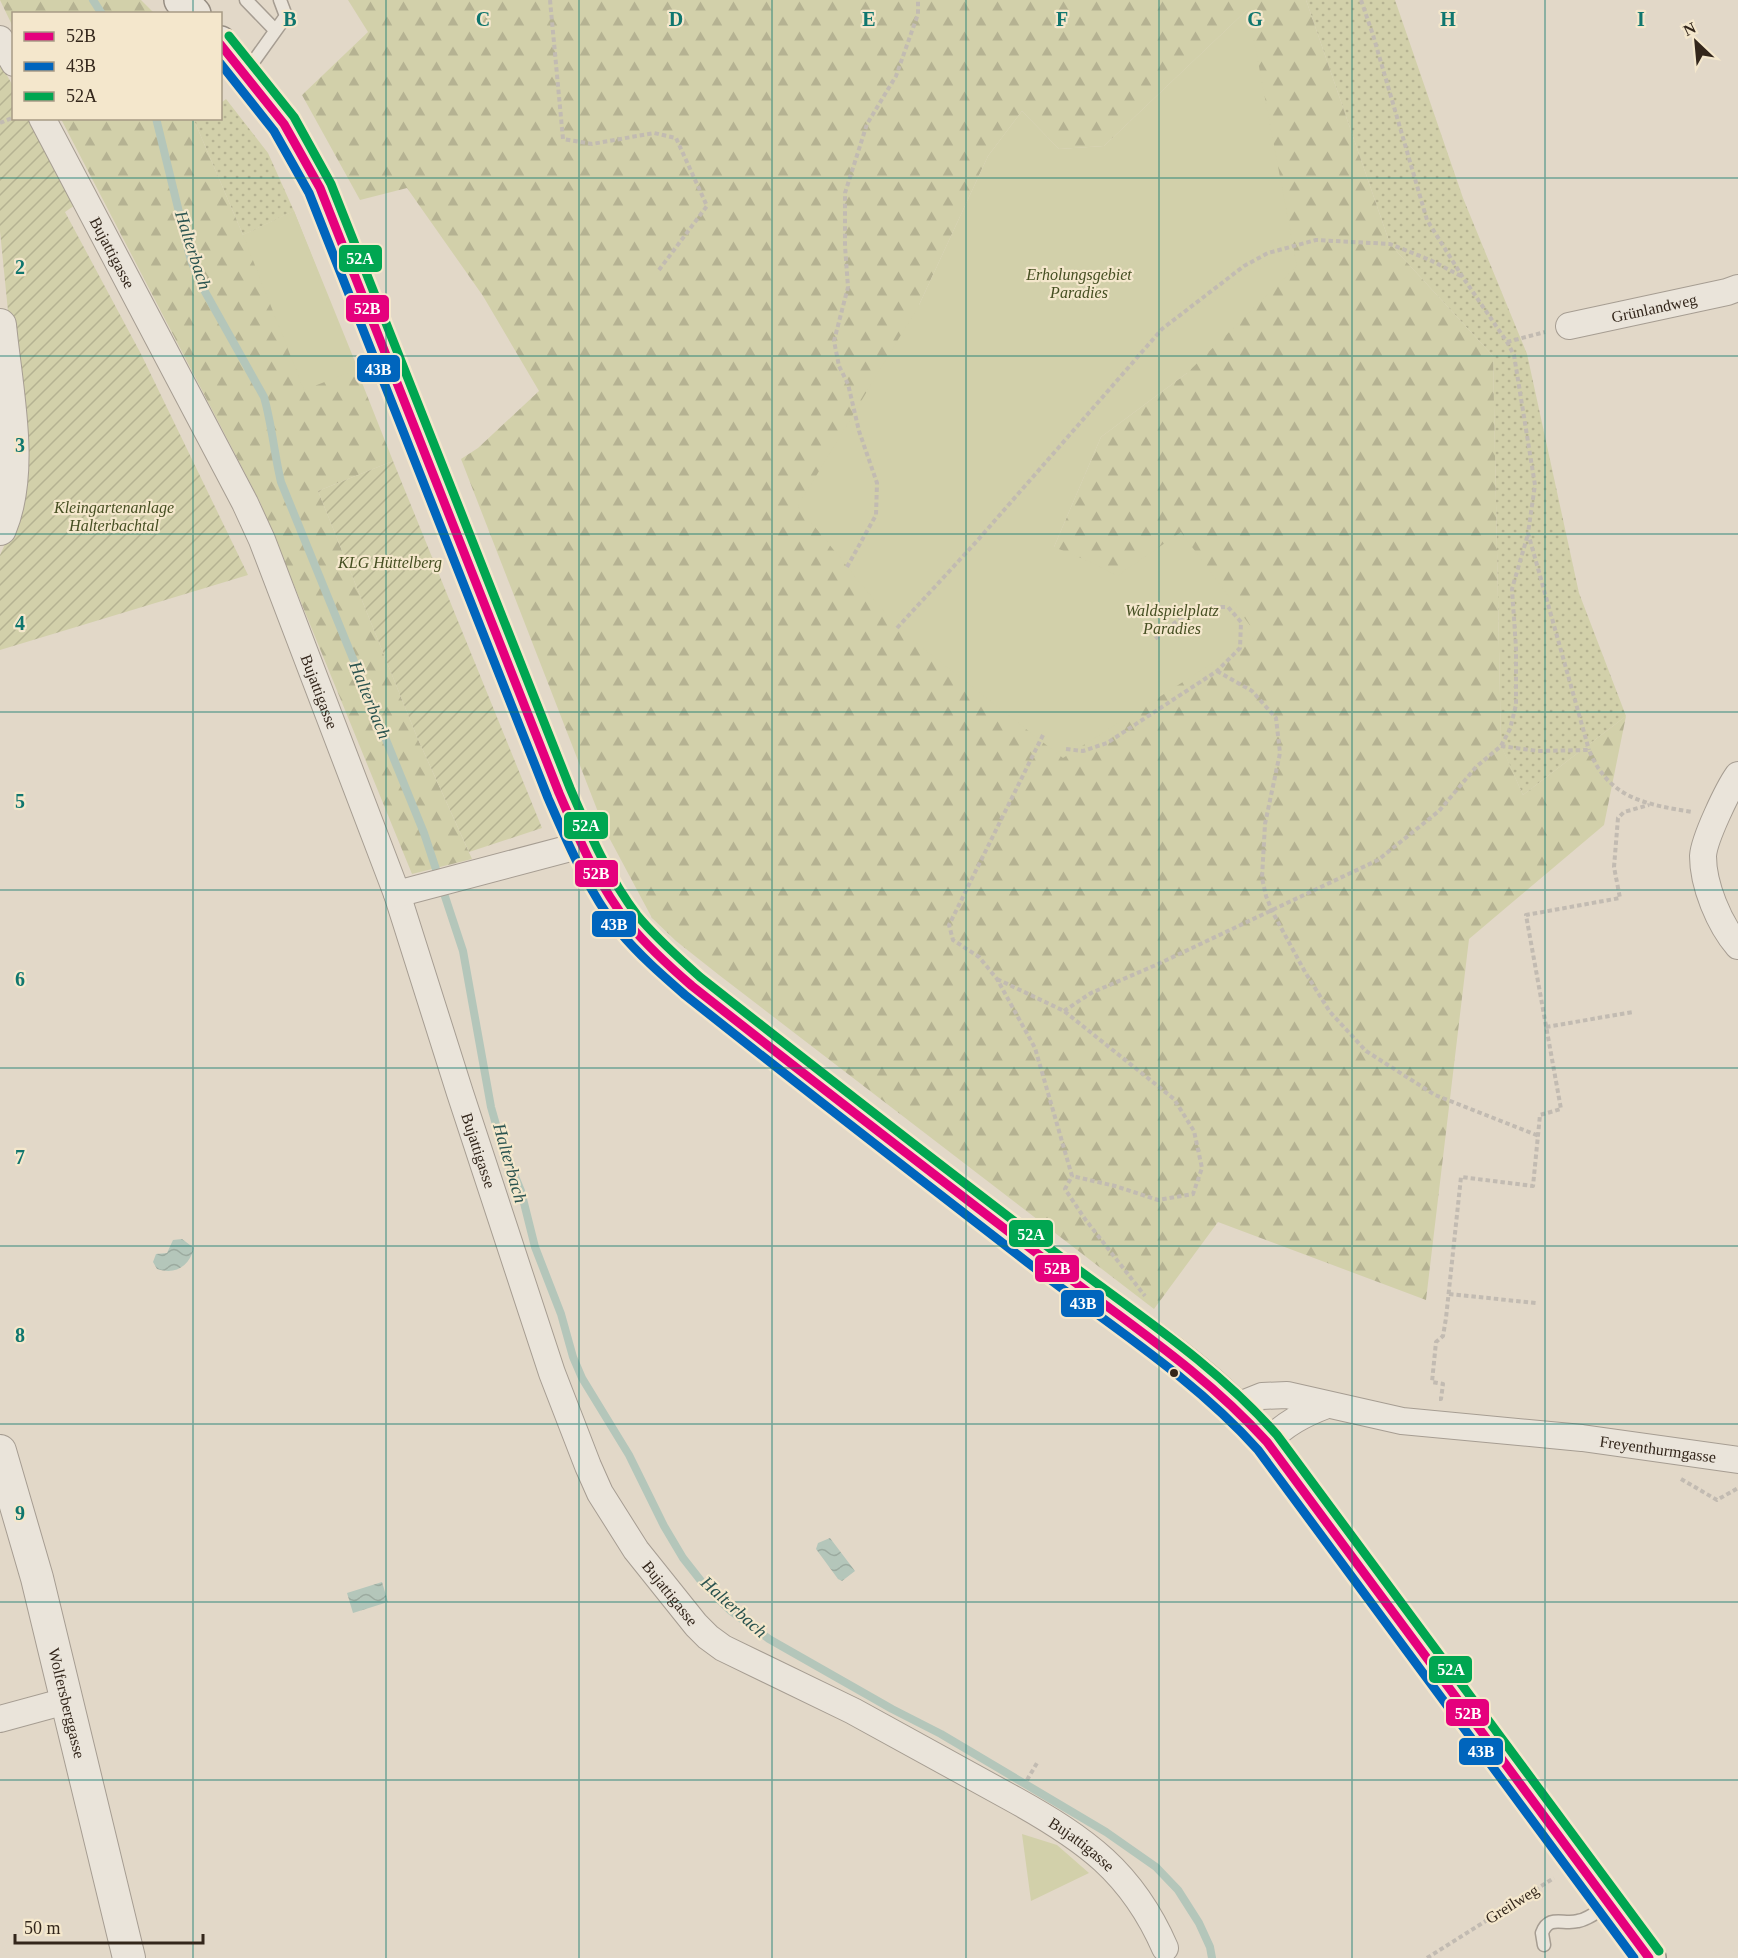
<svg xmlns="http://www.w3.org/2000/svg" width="1738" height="1958" font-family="Georgia,serif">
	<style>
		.grass { fill: url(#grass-dots) }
		.forest { fill: url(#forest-firs); fill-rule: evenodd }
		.park { fill: #d2d0aa }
		.garden { fill: url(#garden-furrows) }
		.water { fill: url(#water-waves) }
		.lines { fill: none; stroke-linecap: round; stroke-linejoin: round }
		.stream { stroke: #b4c6ba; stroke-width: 8 }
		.service-casing { stroke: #a69d92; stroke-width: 15 }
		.minor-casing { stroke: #a69d92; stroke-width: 28 }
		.tertiary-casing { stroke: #a69d92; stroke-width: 34 }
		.secondary-casing { stroke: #968d82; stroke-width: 36 }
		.path { stroke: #c2bbb2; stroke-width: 4; stroke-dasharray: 4.5 3; stroke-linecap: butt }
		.service { stroke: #eae4da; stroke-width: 12 }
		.minor { stroke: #eae4da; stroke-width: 26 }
		.tertiary { stroke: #eae4da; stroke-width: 32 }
		.secondary { stroke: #eae4da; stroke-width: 33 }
		.bus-1-casing { stroke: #f4e7cc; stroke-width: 14 }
		.bus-2-casing { stroke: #f4e7cc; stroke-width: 14 }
		.bus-3-casing { stroke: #f4e7cc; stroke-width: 14 }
		.bus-1 { stroke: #e5007d; stroke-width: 9 }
		.bus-2 { stroke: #0065bd; stroke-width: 9 }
		.bus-3 { stroke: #00a651; stroke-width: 9 }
		.grid { fill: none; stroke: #0f766e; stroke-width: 1.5; stroke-opacity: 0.55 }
		.bus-dot { fill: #33261b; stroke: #f4e7cc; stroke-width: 2 }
		.labels { text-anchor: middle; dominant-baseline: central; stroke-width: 4.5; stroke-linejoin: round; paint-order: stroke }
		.street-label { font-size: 16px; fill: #33261b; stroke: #f4e7cc }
		.park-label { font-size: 16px; font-style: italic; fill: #464f22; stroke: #f4e7cc }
		.water-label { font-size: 18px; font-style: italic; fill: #2a534f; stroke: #f4e7cc }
		.grid-label { font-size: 20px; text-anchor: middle; font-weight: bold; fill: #0f766e; stroke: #f4e7cc; stroke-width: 4.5; stroke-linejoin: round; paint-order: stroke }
		.line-badge { stroke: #f4e7cc; stroke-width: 2 }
		.badge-label { font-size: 16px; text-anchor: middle; font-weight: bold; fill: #fff }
	</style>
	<defs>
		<pattern id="grass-dots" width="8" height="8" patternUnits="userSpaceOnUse" patternTransform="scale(1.5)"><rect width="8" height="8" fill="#d2d0aa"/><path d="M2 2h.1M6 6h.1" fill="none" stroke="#b5b292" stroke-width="1.8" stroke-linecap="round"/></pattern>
		<pattern id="forest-firs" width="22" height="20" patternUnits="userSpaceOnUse" patternTransform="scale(1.5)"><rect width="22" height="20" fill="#d2d0aa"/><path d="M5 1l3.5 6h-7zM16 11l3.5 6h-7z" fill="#b5b292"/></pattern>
		<pattern id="garden-furrows" width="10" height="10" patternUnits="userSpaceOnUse" patternTransform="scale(1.5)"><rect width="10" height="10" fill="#d2d0aa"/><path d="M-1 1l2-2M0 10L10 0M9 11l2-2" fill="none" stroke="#b5b292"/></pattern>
		<pattern id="water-waves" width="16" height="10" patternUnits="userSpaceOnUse" patternTransform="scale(1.5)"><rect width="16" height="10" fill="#b4c6ba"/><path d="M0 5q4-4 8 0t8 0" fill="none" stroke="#9baa9f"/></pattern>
	</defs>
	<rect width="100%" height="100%" fill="#e2d8c8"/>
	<path class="grass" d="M 1306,0 L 1395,0 L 1463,198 L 1527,354 L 1579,593 L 1626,716 L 1523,795 L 1501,746 L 1493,356 L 1390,244 Z
		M 226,99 L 268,153 L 294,211 L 243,235 L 194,120 L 220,118 L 221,103 Z"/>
	<path class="forest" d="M 0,0 L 141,0 L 154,13 L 14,14 L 13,27 Z
		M 348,0 L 1306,0 L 1390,244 L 1493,356 L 1501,745 L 1523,795 L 1626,716 L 1604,825 L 1469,939 L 1426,1300 L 1218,1222 L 1154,1309 L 719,975 L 676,941 L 652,918 L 605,830 L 461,459 L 478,448 L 539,391 L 483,296 L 407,188 L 360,200 L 302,95 L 368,32 ZM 1247,10 L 1187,373 L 1101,437 L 1054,547 L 919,305 L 988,156 L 1022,111 L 1059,149 L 1104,146 Z
		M 61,119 L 196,119 L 194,120 L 243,235 L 294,211 L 393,461 L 318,491 L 417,737 L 472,859 L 412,874 L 260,502 Z"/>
	<path class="park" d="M 1248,9 L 1297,266 L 1187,373 L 1101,437 L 1054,547 L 1093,563 L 1117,576 L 1181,532 L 1257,635 L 1063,758 L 897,628 L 798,506 L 919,305 L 988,156 L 1022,111 L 1059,149 L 1104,146 Z
		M 294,211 L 358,369 L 304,390 L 243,235 Z
		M 1022,1834 L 1057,1845 L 1089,1873 L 1031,1901 Z"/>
	<path class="garden" d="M 0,63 L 13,86 L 14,118 L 31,119 L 75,205 L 65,212 L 141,354 L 248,575 L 0,650 L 0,555 L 11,531 L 24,471 L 0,231 Z
		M 393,461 L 542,828 L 469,852 L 417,737 L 318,491 Z"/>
	<path class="water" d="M 182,1239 L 194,1248 C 189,1267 175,1275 157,1269 L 153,1262 L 156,1254 L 167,1253 L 173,1240 Z
		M 830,1538 L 855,1571 L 842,1581 L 838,1579 L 816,1549 L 818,1543 Z
		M 382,1582 L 388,1602 L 353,1613 L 347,1593 Z"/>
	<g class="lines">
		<path class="stream" d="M 93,0 L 102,14
			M 156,118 L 190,257 L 199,281 L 264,397 C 272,425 274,453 281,482 L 424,833 L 463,951 L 491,1107 L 501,1142 L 521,1191 L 535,1247 L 561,1314 L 573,1357 L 582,1378 L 629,1455 L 664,1526 L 683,1558 L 705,1586 L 731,1611 L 769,1639 L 892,1709 L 941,1734 L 1106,1832 L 1156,1867 L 1178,1890 L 1199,1923 L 1210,1947 L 1212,1958"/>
		<defs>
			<path id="service" d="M 246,0 L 275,30
				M 246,72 L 286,16 L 280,0
				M 1544,1945 L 1542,1933 C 1549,1914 1563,1925 1578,1921 C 1589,1919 1598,1911 1607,1905"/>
			<g id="minor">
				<path d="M 0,39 L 14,63"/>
				<path id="s1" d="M 42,118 L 245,503 L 262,540 L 397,894 L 460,1093 L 552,1373 L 588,1466 L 600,1493 L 636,1550 L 696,1625 L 708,1637 L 723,1648 L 853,1711 L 1015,1800 C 1085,1839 1132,1872 1165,1948"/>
				<path id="s2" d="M 1569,326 L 1727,292 L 1738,288"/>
				<path d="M 1738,775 C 1728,789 1704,839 1703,856 C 1703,885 1719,924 1738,946"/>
				<path d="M 397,894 L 582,845"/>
				<path id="s3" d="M 1238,1409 L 1247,1402 L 1262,1396 L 1287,1395 L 1402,1421 L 1582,1438 L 1738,1460"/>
				<path d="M 1267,1442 C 1285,1424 1303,1414 1327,1405"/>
				<path d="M 0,1719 L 66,1701"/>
			</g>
			<g id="tertiary">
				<path d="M 0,325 C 6,388 25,470 0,529"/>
				<path id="s4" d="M 0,1451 L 37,1578 L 129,1958"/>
			</g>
			<path id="secondary" d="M 181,0 L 194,14
				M 220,43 L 284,124 L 320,188 L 559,793 C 577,834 594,877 621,913 C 641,941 667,964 692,986 C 811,1080 930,1172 1050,1264 C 1124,1320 1207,1370 1267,1442 L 1649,1958"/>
		</defs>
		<use href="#service" class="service-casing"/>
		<use href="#minor" class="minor-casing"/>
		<use href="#tertiary" class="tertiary-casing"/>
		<use href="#secondary" class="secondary-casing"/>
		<path class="path" d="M 550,0 L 563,139 L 592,144 L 654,133 L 676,138 L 707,206 L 659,270
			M 1361,0 L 1373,35 L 1427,220 L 1462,276 L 1507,342 L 1514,355 L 1535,485 L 1528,533 L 1589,750
			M 0,123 L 14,117
			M 1507,342 L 1545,332
			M 847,567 L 876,515 L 877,483 L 859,431 L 848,384 L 839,366 L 834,341 L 848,287 L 845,246 L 845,193 L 867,124 L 896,76 L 918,14 L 918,0
			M 897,628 L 977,541 L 1162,329 L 1244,266 L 1268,253 L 1316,240 L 1390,244 L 1430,260 L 1461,276
			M 1217,671 L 1252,691 L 1276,718 L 1280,753 L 1265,824 L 1262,878 L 1266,896 L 1272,911 L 1305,972 L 1330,1012 L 1366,1051 L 1435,1095 L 1539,1136
			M 1043,735 L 949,925 L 953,940 L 979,957 L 997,979 L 1035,1048 L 1072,1176 L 1065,1189 L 1085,1219 L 1145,1296
			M 1501,746 L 1538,751 L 1589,750 C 1609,799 1645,804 1692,812
			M 1066,749 L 1083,751 L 1107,743 L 1217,671 L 1240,648 L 1241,622 L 1228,607 C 1189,606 1184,616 1155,639
			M 997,979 L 1064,1011 L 1174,1099 L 1194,1131 L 1202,1168 L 1193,1194 L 1158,1200 L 1115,1186 L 1072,1176
			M 1064,1011 L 1091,993 L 1156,965 L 1378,860 L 1439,811 L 1476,767 L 1501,746 L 1510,729 L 1516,705 L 1516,648 L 1512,589 L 1528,534
			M 1546,1027 L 1633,1012
			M 1449,1294 L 1536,1303
			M 1439,1399 L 1441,1399 L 1443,1384 L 1432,1382 L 1436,1342 L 1443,1336 L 1446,1318 L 1461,1177 L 1533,1186 L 1540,1115 L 1561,1109 L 1526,915 L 1620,898 L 1614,867 L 1618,818 L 1624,812 L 1649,805
			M 1681,1479 L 1717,1500 L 1738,1488
			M 1027,1780 L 1037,1763
			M 1427,1958 L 1554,1878"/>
		<use href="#service" class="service"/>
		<use href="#minor" class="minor"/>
		<use href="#tertiary" class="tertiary"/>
		<use href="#secondary" class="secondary"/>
		<defs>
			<path id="bus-1" d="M 220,44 L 284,124 L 320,188 L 559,793 C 579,839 598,885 629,924 C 648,947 670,967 692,986 C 810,1079 928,1170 1047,1261 C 1124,1321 1201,1369 1267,1442 L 1649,1958"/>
			<path id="bus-2" d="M 220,63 L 274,131 L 309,193 L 548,798 C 568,844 588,891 619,931 C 639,955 662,975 685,995 C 802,1088 921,1180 1040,1272 C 1115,1329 1194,1379 1258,1450 L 1634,1958"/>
			<path id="bus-3" d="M 229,36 L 294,117 L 331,184 L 570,788 C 589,832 608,877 637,915 C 656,938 678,957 700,977 C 818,1070 936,1162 1056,1253 C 1132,1311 1213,1362 1277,1435 L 1659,1951"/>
		</defs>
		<use href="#bus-1" class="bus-1-casing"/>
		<use href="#bus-2" class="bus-2-casing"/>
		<use href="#bus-3" class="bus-3-casing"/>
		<use href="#bus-1" class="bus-1"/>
		<use href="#bus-2" class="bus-2"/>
		<use href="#bus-3" class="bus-3"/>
	</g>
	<path class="grid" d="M 193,0 L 193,14M 386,0 L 386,1958M 579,0 L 579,1958M 772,0 L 772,1958M 966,0 L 966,1958M 1159,0 L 1159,1958M 1352,0 L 1352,1958M 1545,0 L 1545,1958M 193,118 L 193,1958M 0,178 L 1738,178M 0,356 L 1738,356M 0,534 L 1738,534M 0,712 L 1738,712M 0,890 L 1738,890M 0,1068 L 1738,1068M 0,1246 L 1738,1246M 0,1424 L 1738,1424M 0,1602 L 1738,1602M 0,1780 L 1738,1780"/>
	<circle class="bus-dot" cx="1174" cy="1373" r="5"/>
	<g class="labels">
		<g class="street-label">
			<text stroke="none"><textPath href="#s1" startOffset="152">Bujattigasse</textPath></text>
			<text stroke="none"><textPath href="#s2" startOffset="87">Grünlandweg</textPath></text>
			<text stroke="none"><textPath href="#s1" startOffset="638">Bujattigasse</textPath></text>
			<text stroke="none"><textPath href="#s1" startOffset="1124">Bujattigasse</textPath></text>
			<text stroke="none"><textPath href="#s3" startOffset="428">Freyenthurmgasse</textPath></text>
			<text stroke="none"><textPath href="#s1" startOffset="1610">Bujattigasse</textPath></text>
			<text stroke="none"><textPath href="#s4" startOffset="261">Wolfersberggasse</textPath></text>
			<text stroke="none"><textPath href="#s1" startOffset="2096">Bujattigasse</textPath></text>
			<text transform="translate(1512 1904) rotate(-32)">Greilweg</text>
		</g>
		<g class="park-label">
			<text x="1079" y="274">Erholungsgebiet<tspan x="1079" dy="18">Paradies</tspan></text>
			<text x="114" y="507">Kleingartenanlage<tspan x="114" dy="18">Halterbachtal</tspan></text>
			<text x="390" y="562">KLG Hüttelberg</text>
			<text x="1172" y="610">Waldspielplatz<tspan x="1172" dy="18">Paradies</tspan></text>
		</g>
		<g class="water-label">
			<text transform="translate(193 250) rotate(72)">Halterbach</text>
			<text transform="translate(370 700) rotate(68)">Halterbach</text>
			<text transform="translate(510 1163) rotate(74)">Halterbach</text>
			<text transform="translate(734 1607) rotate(42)">Halterbach</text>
		</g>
	</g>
	<g class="grid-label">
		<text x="290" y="26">B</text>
		<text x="483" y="26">C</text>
		<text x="676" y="26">D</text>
		<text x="869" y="26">E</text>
		<text x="1062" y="26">F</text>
		<text x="1255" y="26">G</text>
		<text x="1448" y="26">H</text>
		<text x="1641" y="26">I</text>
		<text x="20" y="274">2</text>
		<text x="20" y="452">3</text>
		<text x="20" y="630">4</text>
		<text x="20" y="808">5</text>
		<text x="20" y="986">6</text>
		<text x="20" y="1164">7</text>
		<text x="20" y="1342">8</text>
		<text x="20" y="1520">9</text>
	</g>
	<g class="line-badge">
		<rect x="338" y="244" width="45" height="29" rx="6" fill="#00a651"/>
		<rect x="345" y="294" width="45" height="29" rx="6" fill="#e5007d"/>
		<rect x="356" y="354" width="45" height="29" rx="6" fill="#0065bd"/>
		<rect x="563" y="811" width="46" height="29" rx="6" fill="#00a651"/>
		<rect x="574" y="859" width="45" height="29" rx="6" fill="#e5007d"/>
		<rect x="591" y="910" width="46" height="28" rx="6" fill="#0065bd"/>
		<rect x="1008" y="1219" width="46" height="29" rx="6" fill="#00a651"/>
		<rect x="1034" y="1254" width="46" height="29" rx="6" fill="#e5007d"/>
		<rect x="1060" y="1289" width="45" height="29" rx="6" fill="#0065bd"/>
		<rect x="1428" y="1655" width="45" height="29" rx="6" fill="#00a651"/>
		<rect x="1445" y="1698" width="45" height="29" rx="6" fill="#e5007d"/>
		<rect x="1458" y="1737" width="46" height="29" rx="6" fill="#0065bd"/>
	</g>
	<g class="badge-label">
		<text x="360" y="264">52A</text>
		<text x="367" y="314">52B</text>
		<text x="378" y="375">43B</text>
		<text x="586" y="831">52A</text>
		<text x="596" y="879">52B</text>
		<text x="614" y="930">43B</text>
		<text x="1031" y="1240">52A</text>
		<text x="1057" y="1274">52B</text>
		<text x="1083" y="1309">43B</text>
		<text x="1451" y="1675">52A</text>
		<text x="1468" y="1719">52B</text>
		<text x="1481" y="1757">43B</text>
	</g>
	<rect x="12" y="12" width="210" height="108" fill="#f4e7cc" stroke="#a79a85" stroke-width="1.5"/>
	<rect x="24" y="32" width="30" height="9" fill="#e5007d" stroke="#a79a85" stroke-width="1.5"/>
	<text x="66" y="42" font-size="18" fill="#33261b">52B</text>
	<rect x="24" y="62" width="30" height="9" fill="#0065bd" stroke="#a79a85" stroke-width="1.5"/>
	<text x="66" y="72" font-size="18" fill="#33261b">43B</text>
	<rect x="24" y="92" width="30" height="9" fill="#00a651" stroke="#a79a85" stroke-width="1.5"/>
	<text x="66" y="102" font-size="18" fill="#33261b">52A</text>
	<g transform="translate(1696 42) rotate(334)" stroke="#f4e7cc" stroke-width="4.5" paint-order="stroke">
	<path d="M0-4.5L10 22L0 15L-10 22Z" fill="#33261b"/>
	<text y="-9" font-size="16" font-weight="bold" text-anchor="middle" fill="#33261b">N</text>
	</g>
	<path d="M15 1934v9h188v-9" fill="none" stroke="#33261b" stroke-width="3"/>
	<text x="24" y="1934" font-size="18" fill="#33261b" stroke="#f4e7cc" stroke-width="4.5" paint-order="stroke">50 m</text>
</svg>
